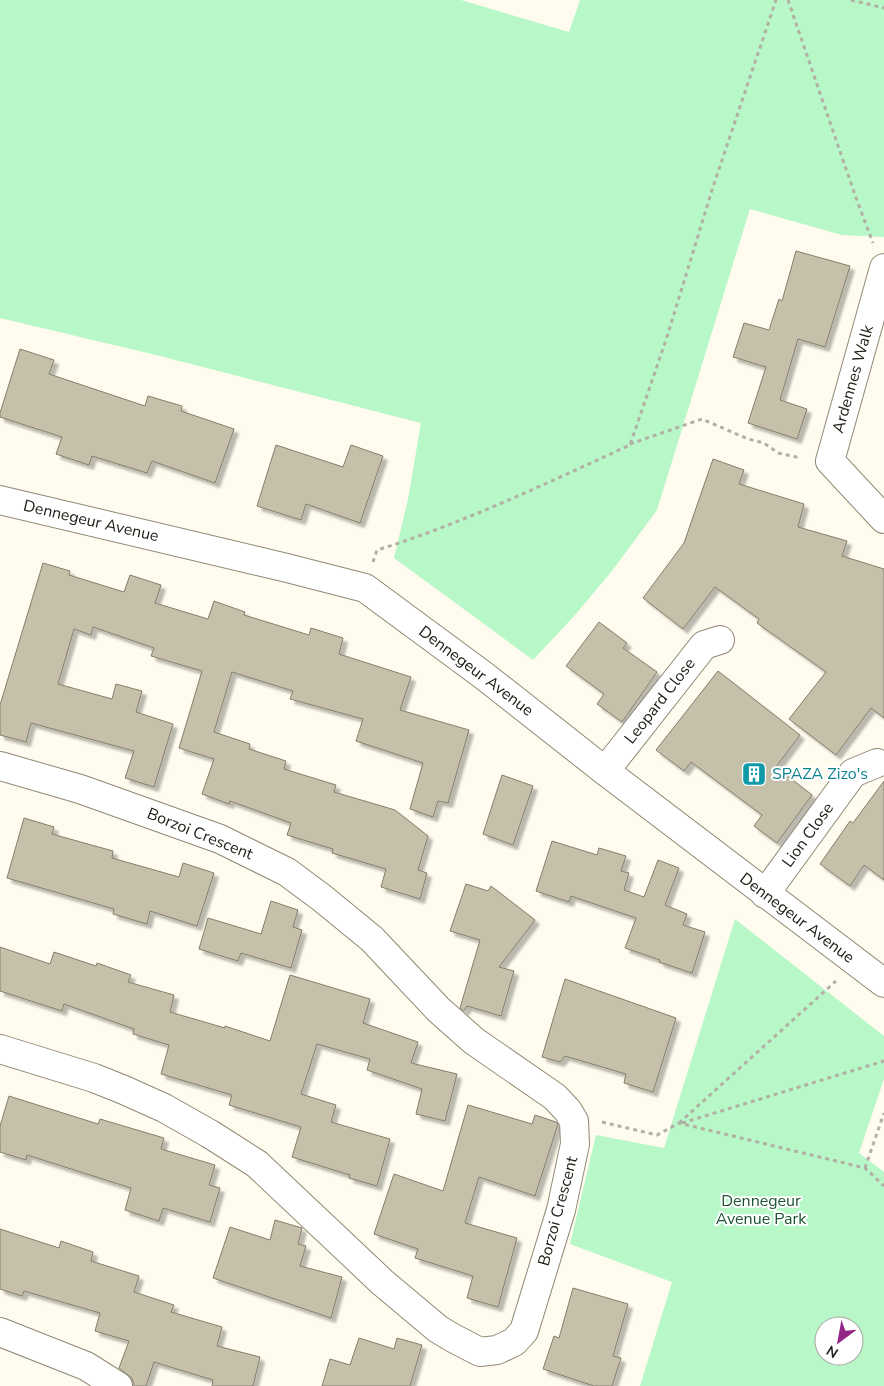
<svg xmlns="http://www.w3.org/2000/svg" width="884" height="1386" font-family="'Nunito Sans',sans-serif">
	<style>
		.green { fill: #b8f7c8; fill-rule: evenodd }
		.building { fill: #c6c0ab; stroke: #837e6a; filter: url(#shadow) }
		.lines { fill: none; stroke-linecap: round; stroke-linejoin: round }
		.street-casing { stroke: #8e8975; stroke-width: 30 }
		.secondary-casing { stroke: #8e8975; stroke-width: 30 }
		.path { stroke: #b2afa4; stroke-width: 3; stroke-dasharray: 4 4; stroke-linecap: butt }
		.street { stroke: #fff; stroke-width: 28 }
		.secondary { stroke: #fff; stroke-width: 28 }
		.labels { text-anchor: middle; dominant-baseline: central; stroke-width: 4; stroke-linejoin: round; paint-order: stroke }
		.street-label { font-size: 16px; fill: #222018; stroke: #fff }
		.culture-label { font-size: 16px; fill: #0d838f; stroke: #fff; text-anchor: start }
		.park-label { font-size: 16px; fill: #1d5330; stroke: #fff }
	</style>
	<defs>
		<filter id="shadow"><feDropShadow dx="4.5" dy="4.5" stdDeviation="1" flood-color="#0004"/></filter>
	</defs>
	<rect width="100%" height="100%" fill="#fffbee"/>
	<path class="green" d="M 0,0 L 461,0 L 569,32 L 580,0 L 884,0 L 884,237 L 842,235 L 750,209 L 657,510 L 612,571 L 575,615 L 533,660 L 394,558 L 408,499 L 421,423 L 156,355 L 0,318 Z
		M 735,919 L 884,1036 L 884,1079 L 859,1153 L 884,1172 L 884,1386 L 640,1386 L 672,1282 L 570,1244 L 596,1135 L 664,1148 ZM 824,1326 L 854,1326 L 854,1356 L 824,1356 Z"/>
	<path class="building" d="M 796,251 L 850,266 L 825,347 L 798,339 L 780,400 L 807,409 L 797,439 L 748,423 L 766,367 L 733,357 L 744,323 L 769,330 L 779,299 L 782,301 Z
		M 20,349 L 54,360 L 49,374 L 145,406 L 148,396 L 182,406 L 181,411 L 234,429 L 215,483 L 152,461 L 147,473 L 92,456 L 89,465 L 56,454 L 62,437 L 0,417 L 0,413 Z
		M 276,445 L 343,467 L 351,445 L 383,456 L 360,523 L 306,504 L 301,520 L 257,506 Z
		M 713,459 L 744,470 L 739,484 L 804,504 L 798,527 L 847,541 L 842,556 L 884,569 L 884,718 L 871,708 L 836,755 L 789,719 L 826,672 L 757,623 L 759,619 L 715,587 L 683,629 L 643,598 L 684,543 Z
		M 43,563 L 70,571 L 69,575 L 124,592 L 130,575 L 161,585 L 155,603 L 208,619 L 214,601 L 245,612 L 244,615 L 309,635 L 311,628 L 343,638 L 339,654 L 411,677 L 400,710 L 469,730 L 448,803 L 438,801 L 433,817 L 410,809 L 423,763 L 356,741 L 363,719 L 290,699 L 293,691 L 232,672 L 214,732 L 250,744 L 249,749 L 286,761 L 284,769 L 336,785 L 334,792 L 395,810 L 428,836 L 418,870 L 427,873 L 420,899 L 381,887 L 386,869 L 332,853 L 333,849 L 287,835 L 291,823 L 230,801 L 229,804 L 202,794 L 214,759 L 179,748 L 202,671 L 151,656 L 154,648 L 93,627 L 91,635 L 74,629 L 58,684 L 112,699 L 116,684 L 142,691 L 136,712 L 173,724 L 154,787 L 125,778 L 134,751 L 31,723 L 26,742 L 0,735 L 0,705 Z
		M 599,622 L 627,643 L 623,648 L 657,672 L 622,722 L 597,704 L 604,694 L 566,666 Z
		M 718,671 L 800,735 L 776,767 L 812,795 L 777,843 L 754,826 L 762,815 L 691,762 L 684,771 L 656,750 Z
		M 502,775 L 533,786 L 513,845 L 483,834 Z
		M 884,781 L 884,880 L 864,865 L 850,886 L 820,864 L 850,821 L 853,823 Z
		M 24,818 L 54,827 L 52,834 L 113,851 L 112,858 L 179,877 L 183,863 L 214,873 L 197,926 L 150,911 L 147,924 L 113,914 L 114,909 L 7,878 Z
		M 552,841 L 597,855 L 599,848 L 626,856 L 621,871 L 629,873 L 624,890 L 644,897 L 658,860 L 679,868 L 665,905 L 687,914 L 683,925 L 705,932 L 692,973 L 659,962 L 660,960 L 625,948 L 636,918 L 571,896 L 569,902 L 536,891 Z
		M 466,884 L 488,891 L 491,886 L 535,920 L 499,967 L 514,971 L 501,1016 L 467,1006 L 464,1011 L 460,1008 L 480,940 L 450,931 Z
		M 271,901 L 298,910 L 293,927 L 302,930 L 291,968 L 241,953 L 238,961 L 199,949 L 208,918 L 261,934 Z
		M 0,947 L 50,964 L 54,952 L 96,966 L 97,963 L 131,975 L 128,982 L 174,995 L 170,1012 L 225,1028 L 225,1026 L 270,1041 L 290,975 L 370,999 L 363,1023 L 418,1042 L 411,1063 L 457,1074 L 445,1121 L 416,1114 L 422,1089 L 367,1070 L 370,1059 L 317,1044 L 301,1094 L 336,1105 L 331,1122 L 390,1139 L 377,1186 L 349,1178 L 350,1175 L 292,1157 L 301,1127 L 229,1105 L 232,1095 L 161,1074 L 169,1045 L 133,1034 L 134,1029 L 64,1004 L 62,1011 L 0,991 Z
		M 565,979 L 676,1018 L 653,1092 L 624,1083 L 626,1074 L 565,1056 L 560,1062 L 542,1057 Z
		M 9,1096 L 98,1124 L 100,1119 L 164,1138 L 161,1149 L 215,1165 L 209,1185 L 220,1188 L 210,1222 L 163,1208 L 159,1221 L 125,1210 L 131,1188 L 27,1155 L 26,1160 L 0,1152 L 0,1126 Z
		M 468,1105 L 532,1124 L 535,1115 L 556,1122 L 558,1124 L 535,1196 L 479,1177 L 465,1223 L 517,1238 L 498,1307 L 467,1298 L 473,1276 L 415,1258 L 418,1249 L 374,1234 L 394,1174 L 443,1191 Z
		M 275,1220 L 302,1228 L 298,1244 L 306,1246 L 300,1266 L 342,1277 L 331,1318 L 213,1278 L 230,1227 L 270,1240 Z
		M 0,1229 L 59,1248 L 61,1241 L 93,1252 L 91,1261 L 139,1276 L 134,1292 L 174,1305 L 171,1312 L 222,1327 L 217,1346 L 260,1357 L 253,1386 L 212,1386 L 213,1380 L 154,1362 L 146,1386 L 134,1386 L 132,1378 L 119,1368 L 129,1341 L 95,1331 L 100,1313 L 24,1291 L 22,1296 L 0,1289 Z
		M 573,1288 L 628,1304 L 613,1356 L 621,1358 L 612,1386 L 594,1386 L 543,1369 L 554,1336 L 559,1338 Z
		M 359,1338 L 394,1349 L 397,1338 L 422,1345 L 410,1386 L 322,1386 L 330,1359 L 350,1365 Z"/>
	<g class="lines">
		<defs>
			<path id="street" d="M 884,268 L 830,461 L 884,519
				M 0,766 L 80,789 L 220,839 L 287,872 L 322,898 L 372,939 L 439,1010 L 474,1041 L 555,1097 L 568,1111 L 574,1121 L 575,1144 L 561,1210 L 524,1331 L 514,1342 L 497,1350 L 480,1352 L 453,1338 L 438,1329 L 382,1282 L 257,1164 L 210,1134 L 164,1108 L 124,1090 L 94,1078 L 0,1049
				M 605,771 L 704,645 L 720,640
				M 765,894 L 853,773 L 877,763
				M 0,1332 L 86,1366 L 118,1386"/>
			<path id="secondary" d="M 0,500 L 287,568 L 365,588 L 483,675 L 605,771 L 884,983"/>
		</defs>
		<use href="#street" class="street-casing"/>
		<use href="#secondary" class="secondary-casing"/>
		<path class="path" d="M 788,0 L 855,195 L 873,243
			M 851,0 L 884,8
			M 630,444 L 702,419 L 748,439 L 764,443 L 778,453 L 801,458
			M 373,562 L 377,550 C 464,523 547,483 630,445 L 666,340 L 713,187 L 776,0
			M 602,1122 L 657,1135 L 679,1123 L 865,1168 L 884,1186
			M 679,1123 L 836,981
			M 682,1123 L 884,1061
			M 865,1168 L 884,1113"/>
		<use href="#street" class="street"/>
		<use href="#secondary" class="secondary"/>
	</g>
	<defs>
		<symbol id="building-square" viewBox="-11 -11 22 22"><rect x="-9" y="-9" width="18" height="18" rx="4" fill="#0f9aa8" stroke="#fff"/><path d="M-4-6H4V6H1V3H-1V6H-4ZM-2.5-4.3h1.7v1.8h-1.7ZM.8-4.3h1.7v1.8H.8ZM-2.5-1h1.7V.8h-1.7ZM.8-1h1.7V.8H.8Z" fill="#fff"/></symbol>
	</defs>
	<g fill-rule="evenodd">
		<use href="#building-square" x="740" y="760" width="28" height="28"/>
	</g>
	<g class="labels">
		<g class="street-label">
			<text transform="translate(853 379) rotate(-74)">Ardennes Walk</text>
			<text transform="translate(91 521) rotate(13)">Dennegeur Avenue</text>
			<text transform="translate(476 671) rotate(37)">Dennegeur Avenue</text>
			<text transform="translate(660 701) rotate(-52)">Leopard Close</text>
			<text transform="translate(200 834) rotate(22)">Borzoi Crescent</text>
			<text transform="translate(808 835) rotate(-54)">Lion Close</text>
			<text transform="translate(797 918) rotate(37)">Dennegeur Avenue</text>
			<text transform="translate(558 1211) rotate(-75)">Borzoi Crescent</text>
		</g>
		<g class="culture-label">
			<text x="772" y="774">SPAZA Zizo's</text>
		</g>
		<g class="park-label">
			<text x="761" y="1201">Dennegeur<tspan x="761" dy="18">Avenue Park</tspan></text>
		</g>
	</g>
	<g transform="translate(839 1341) rotate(212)"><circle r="24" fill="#ffffff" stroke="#a7a6a3"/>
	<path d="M0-4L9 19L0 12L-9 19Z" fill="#932587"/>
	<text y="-8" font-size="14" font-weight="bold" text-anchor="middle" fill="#222018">N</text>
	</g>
</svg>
